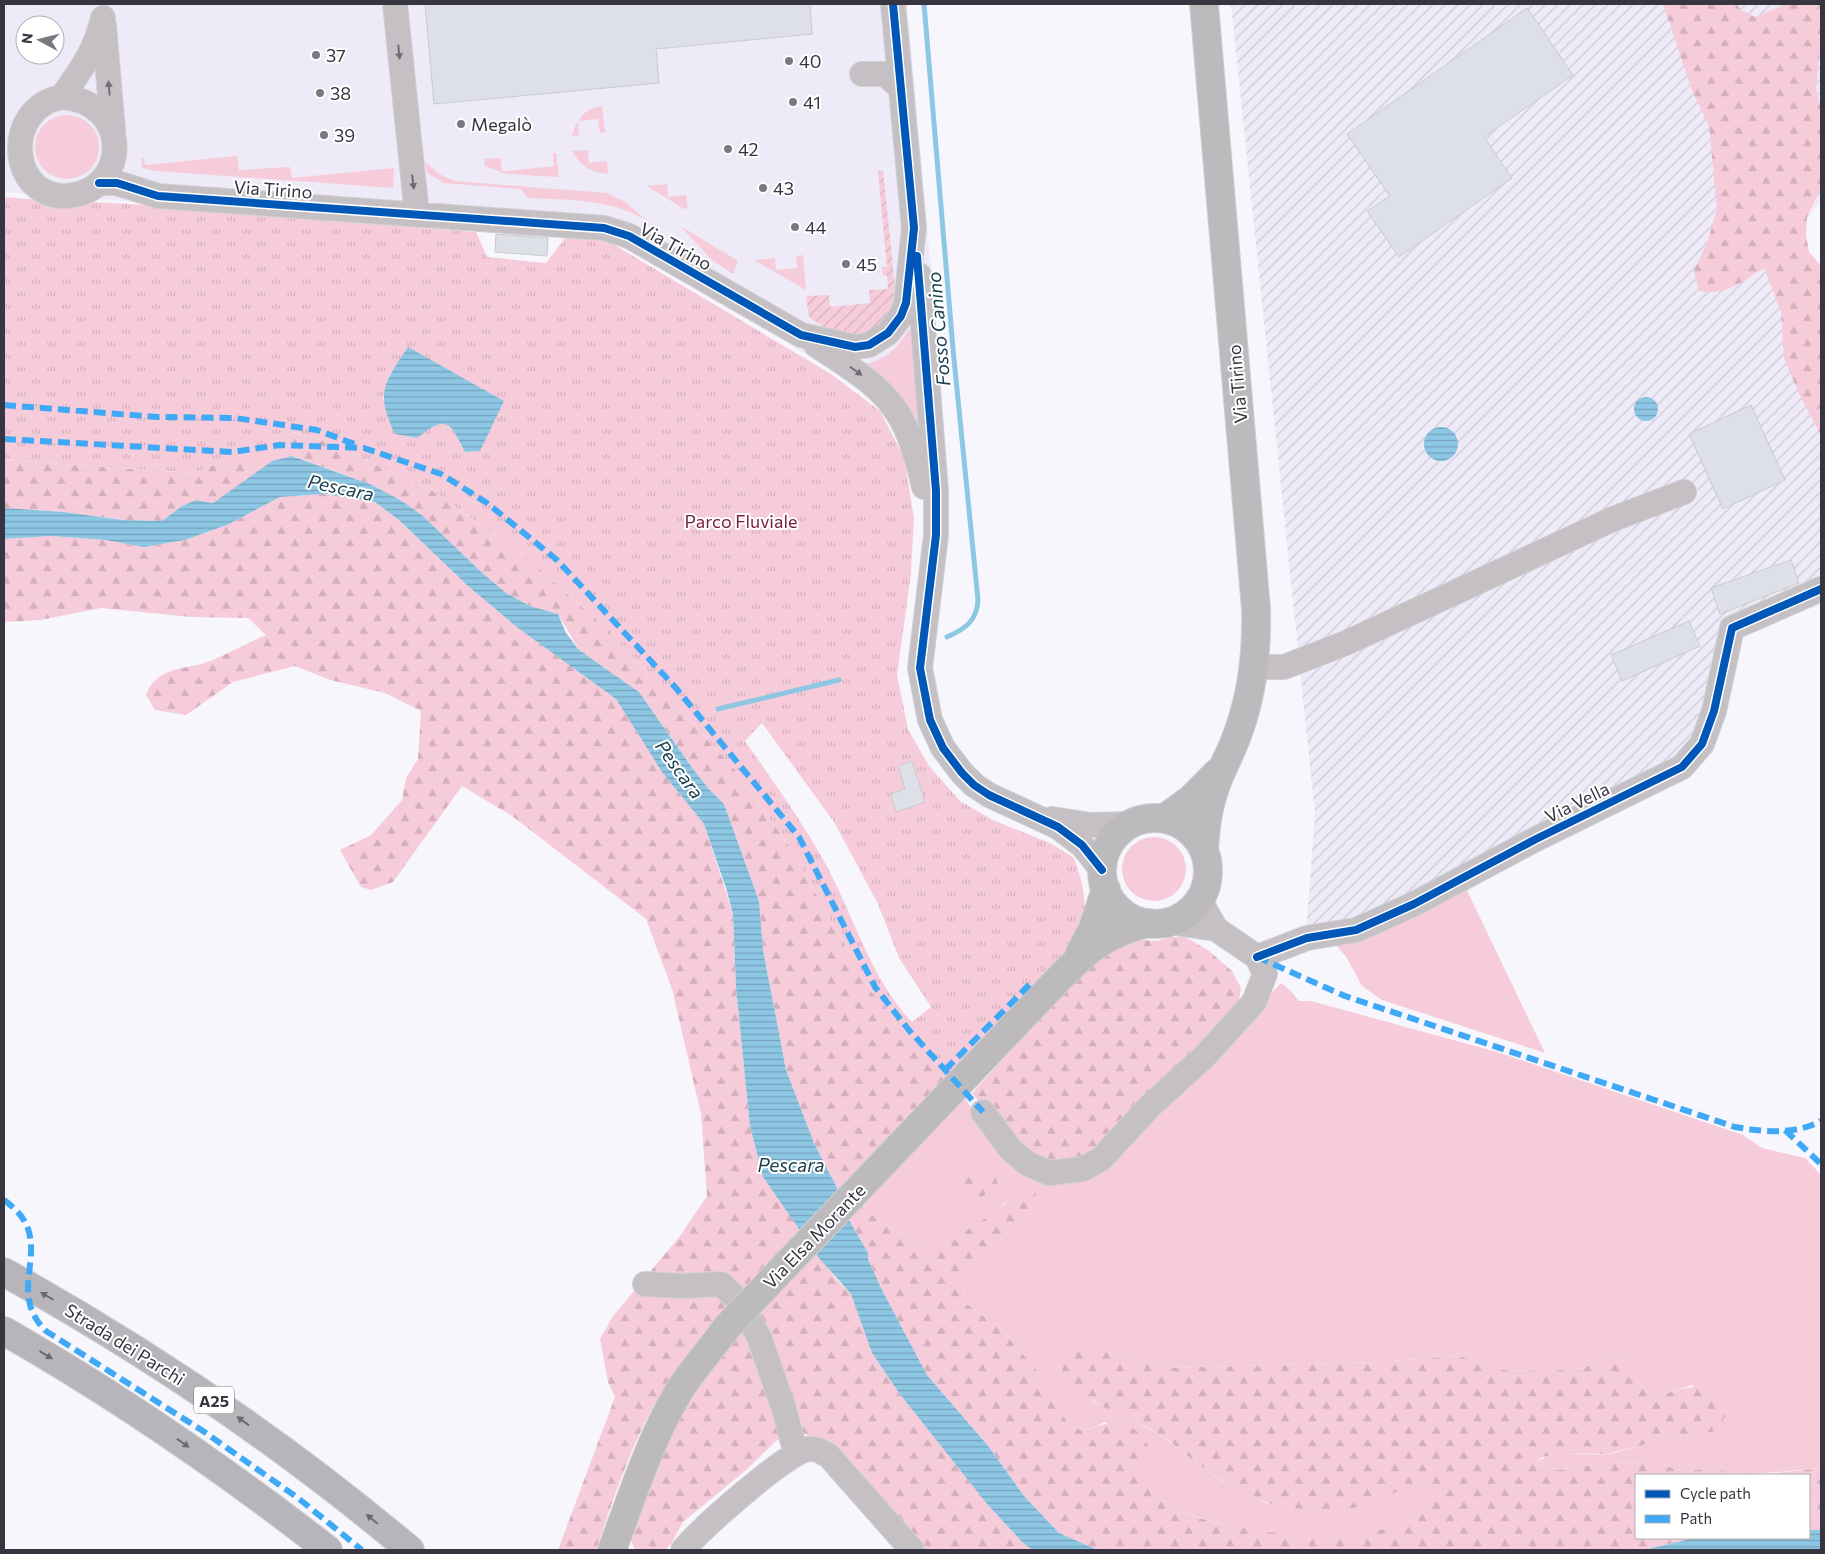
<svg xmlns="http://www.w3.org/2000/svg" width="1825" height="1554" font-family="Commissioner,sans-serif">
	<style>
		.built { fill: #eeeaf8; fill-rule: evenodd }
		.industrial { fill: url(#industrial-furrows) }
		.grass { fill: #f7ccda }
		.forest { fill: url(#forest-firs) }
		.park { fill: url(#park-tufts); fill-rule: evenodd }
		.garden { fill: url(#garden-furrows) }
		.water { fill: url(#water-rules) }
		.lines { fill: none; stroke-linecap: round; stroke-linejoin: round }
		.stream { stroke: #8ec7e4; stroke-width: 5 }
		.building { fill: #dee0e8; stroke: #c8cad1 }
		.minor-casing { stroke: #d1d0d5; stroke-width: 26 }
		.major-casing { stroke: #d1d0d5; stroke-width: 30 }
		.highway-casing { stroke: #d1d0d5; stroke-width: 30 }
		.minor { stroke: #c4c0c4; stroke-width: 24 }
		.major { stroke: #bdbabe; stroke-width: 28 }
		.highway { stroke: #b7b5b9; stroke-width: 28 }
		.major-bridge-casing { stroke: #d1d0d5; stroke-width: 30; stroke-linecap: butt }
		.major-bridge { stroke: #bdbabe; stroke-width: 28 }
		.quiet { stroke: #3fa9f5; stroke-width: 6; stroke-dasharray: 12 6; stroke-linecap: butt }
		.cycleway-casing { stroke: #fff; stroke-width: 11 }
		.cycleway { stroke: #0057b8; stroke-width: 8 }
		.oneway { fill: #6f6d74 }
		.oneway2 { fill: #6a6870 }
		.poi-dot { fill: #7a7981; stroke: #fff; stroke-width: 2 }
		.labels { text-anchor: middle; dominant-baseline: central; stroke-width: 4; stroke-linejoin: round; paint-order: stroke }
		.shield { fill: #fff; stroke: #737279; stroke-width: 1 }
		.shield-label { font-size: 16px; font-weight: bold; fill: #37353f }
		.poi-label { font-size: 18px; fill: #37353f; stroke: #fff; text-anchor: start }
		.street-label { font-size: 18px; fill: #37353f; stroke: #fff }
		.park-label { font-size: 18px; fill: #761c3e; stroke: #fff }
		.water-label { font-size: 19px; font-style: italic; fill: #183d4d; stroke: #fff }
	</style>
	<defs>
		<pattern id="industrial-furrows" width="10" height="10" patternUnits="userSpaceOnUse" patternTransform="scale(1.25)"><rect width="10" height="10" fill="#eeeaf8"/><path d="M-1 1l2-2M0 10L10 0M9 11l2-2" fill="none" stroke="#cdc9d6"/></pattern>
		<pattern id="forest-firs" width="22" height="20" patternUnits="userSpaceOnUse" patternTransform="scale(1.25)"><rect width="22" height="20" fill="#f7ccda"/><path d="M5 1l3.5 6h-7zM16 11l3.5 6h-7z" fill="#d4b0bc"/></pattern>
		<pattern id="park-tufts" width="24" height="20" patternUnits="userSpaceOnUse" patternTransform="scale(1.25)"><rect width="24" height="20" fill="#f7ccda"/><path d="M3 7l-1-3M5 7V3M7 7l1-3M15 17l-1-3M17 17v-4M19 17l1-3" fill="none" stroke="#d4b0bc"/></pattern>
		<pattern id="garden-furrows" width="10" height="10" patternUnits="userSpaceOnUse" patternTransform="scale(1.25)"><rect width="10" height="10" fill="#f7ccda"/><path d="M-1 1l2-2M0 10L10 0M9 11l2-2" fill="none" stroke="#d4b0bc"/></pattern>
		<pattern id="water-rules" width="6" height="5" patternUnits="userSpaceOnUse" patternTransform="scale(1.25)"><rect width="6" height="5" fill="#8ec7e4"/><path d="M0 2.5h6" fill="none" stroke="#75a2ba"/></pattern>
	</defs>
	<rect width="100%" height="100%" fill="#f7f6fc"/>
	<path class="built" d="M 4,4 L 907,4 L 941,381 L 842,375 L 607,238 L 4,192 ZM 25,25 L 55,25 L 55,55 L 25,55 Z"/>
	<path class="industrial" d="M 1231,4 L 1821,4 L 1821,201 L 1764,268 L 1821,411 L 1821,583 L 1723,628 L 1712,657 L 1696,744 L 1673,767 L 1394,910 L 1306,932 L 1315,814 Z"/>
	<path class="grass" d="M 602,106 L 605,132 L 600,133 L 598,119 L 578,121 L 579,135 L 572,136 C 577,119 584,108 602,106 Z
		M35 147a32 32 0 1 1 64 0a32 32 0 1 1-64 0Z
		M 588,150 L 589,163 L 607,161 L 608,174 C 591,172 581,167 572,151 Z
		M 553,153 L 556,153 L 559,177 L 507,174 L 485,166 L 484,159 L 500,158 L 502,171 L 508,171 L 554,166 Z
		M 237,156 L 239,170 L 290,167 L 292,178 L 394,168 L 393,188 L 156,171 L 142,168 L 141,158 L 144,158 L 145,165 Z
		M 425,162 L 439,174 L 454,181 L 607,193 L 625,202 L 648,221 C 612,199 569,200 528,198 L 521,189 L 444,183 L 427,173 Z
		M 667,184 L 668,197 L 686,195 L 688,208 L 684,209 L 647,186 Z
		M 684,228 L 738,261 L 733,274 L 712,260 L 683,229 Z
		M 803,255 L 806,290 L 754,260 L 775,258 L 776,270 L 797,268 L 796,256 Z
		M 909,329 L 912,334 L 919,428 L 903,401 L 865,365 C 889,356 895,352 909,329 Z
		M 282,439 L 285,458 L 272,461 L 245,481 L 250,451 Z
		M1122 869a32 32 0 1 1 64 0a32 32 0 1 1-64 0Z
		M 1463,882 L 1545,1053 L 1382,1000 L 1362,986 L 1347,958 L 1331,939 Z
		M 1281,983 L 1291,991 L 1299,1001 L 1311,1001 L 1497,1052 L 1743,1135 L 1762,1148 L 1805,1158 L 1821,1175 L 1821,1468 L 1744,1475 L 1713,1468 L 1684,1471 L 1651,1462 L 1602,1463 L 1559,1470 L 1536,1464 C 1553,1446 1584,1457 1607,1454 C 1628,1451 1646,1443 1664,1432 L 1683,1436 L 1693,1385 L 1656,1396 L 1638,1383 L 1629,1359 L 1609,1356 L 1584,1368 L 1549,1371 L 1504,1370 L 1458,1356 L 1377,1362 L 1169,1368 L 1101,1351 L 1092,1401 L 1159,1434 L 1220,1480 L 1266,1503 L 1353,1508 L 1403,1488 L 1419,1487 L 1434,1491 C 1433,1496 1432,1502 1429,1506 C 1406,1533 1343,1539 1310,1538 C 1276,1537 1207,1523 1176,1509 C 1163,1502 1151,1484 1142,1473 L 1150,1449 L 1105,1422 L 1085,1431 L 1070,1427 L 1037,1371 L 1002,1329 L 965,1303 L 962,1284 L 995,1246 L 1033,1207 L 1005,1203 C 981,1223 958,1240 927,1248 L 876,1219 L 863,1203 L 964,1097 L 997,1146 L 1209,1060 Z"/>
	<path class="forest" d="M 1663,4 L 1737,4 L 1740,9 L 1755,17 L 1785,4 L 1821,4 L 1821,42 L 1816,87 L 1821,109 L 1821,188 L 1807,217 L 1806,235 L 1809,252 L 1821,266 L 1821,435 L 1800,396 L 1784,358 L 1781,312 L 1764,268 C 1744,280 1725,297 1699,291 L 1694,271 L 1707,243 L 1717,209 L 1709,127 L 1691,88 Z
		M 293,432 L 321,440 L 432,490 L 532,562 L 611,633 L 739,774 L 791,849 L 871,991 L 949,1074 L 838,1190 L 814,1143 L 786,1070 L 763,950 L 759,901 L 724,804 L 709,789 L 693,769 L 639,692 L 579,650 L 558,614 L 530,606 L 506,593 L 479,570 L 423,516 L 402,501 L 372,485 L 293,456 L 285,458 L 282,439 Z
		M 250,451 L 245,481 L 213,503 L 196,500 L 182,506 L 162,521 L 123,520 L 64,512 L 4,508 L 4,460 L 193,473 Z
		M 324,494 L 375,502 L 399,520 L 469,587 L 518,628 L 616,699 L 662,772 L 704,824 L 733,914 L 736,988 L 750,1126 L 763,1177 L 800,1230 C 746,1285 690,1341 652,1409 C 628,1453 612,1503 596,1550 L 558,1550 L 615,1397 L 608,1382 L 600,1339 L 613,1316 L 680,1236 L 707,1196 L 701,1114 L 672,989 L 646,919 L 512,816 L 462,786 L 393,882 L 371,890 L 361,887 L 340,850 L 371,835 L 402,800 L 406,778 L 418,759 L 421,711 L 385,693 L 330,680 L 295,666 L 233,682 L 186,715 L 155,710 L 146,695 C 158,664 187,671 213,660 C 231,652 248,643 266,635 L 248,618 L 191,617 L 101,608 L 40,620 L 4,622 L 4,539 L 51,536 L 105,540 L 144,547 L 185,540 L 227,525 L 280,497 Z
		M 1170,937 L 1185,937 L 1208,950 L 1232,971 L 1241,988 L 1238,1008 L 1094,1159 L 1048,1166 L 1001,1130 L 972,1093 L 1105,947 L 1127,938 L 1156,941 Z
		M 975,1171 L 986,1171 L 996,1178 L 998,1187 L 981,1197 L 962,1194 L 956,1186 L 966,1175 Z
		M 1025,1191 L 1036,1193 L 1033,1207 L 995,1246 L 962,1284 L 965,1303 L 1002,1329 L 1037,1371 L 1070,1427 L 1085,1431 C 1114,1418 1134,1419 1150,1449 L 1142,1473 C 1151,1484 1163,1502 1176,1509 C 1231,1535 1384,1554 1429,1506 C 1431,1502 1433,1496 1434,1492 C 1396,1480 1385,1504 1352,1508 C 1337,1510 1321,1509 1306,1509 C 1257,1507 1226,1485 1188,1456 C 1178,1449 1168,1439 1157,1433 C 1124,1414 1083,1405 1062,1370 L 1068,1354 L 1077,1349 L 1101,1351 L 1169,1368 L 1377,1362 L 1459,1356 L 1504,1370 L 1549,1371 L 1584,1368 L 1609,1356 L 1629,1359 L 1638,1383 L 1656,1396 C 1698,1384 1697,1380 1726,1415 L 1716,1431 L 1683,1436 L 1664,1432 L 1643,1445 L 1606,1454 L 1566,1453 L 1542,1457 L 1536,1464 L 1559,1470 L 1602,1463 L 1651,1462 L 1684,1471 L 1713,1468 L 1744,1475 L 1636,1475 L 1636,1538 L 1694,1538 L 1644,1550 L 1098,1550 L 1059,1533 L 1024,1496 L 989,1447 L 927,1375 L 882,1290 L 868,1259 L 868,1253 L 848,1218 L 863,1203 L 876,1219 L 927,1248 C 967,1237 991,1211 1025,1191 Z
		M 816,1252 L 836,1279 L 851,1294 L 872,1353 L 899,1393 L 987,1504 L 1023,1543 L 1033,1550 L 918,1550 L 825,1445 L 805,1434 L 791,1434 L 776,1441 L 745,1471 L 683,1522 L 671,1544 L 665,1550 L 635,1550 L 629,1535 L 677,1416 L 704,1372 Z
		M 1821,1468 L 1821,1530 L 1809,1530 L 1809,1475 L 1757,1475 Z"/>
	<path class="park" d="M 4,197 C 50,202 97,201 144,205 C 175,207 206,212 238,214 C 317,221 397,225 476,232 L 487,257 L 546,263 L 565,238 L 606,240 L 831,374 L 880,411 L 904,457 L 914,518 L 911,573 L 897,675 L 908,729 L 929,766 L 960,801 L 993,820 L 1052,844 L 1074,858 C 1096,918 1082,933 1045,979 L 1040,978 L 949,1074 L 871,991 L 791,849 L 739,774 L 611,633 L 532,562 L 432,490 L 321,440 L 293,432 L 282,439 L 193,473 L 4,460 ZM 408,348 L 480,451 L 465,452 C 460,442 450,418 436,423 C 430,426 423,433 417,438 L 395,434 L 383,398 L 389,376 ZM 762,723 L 834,822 L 878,904 L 899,958 L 931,1007 L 912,1022 C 870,978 855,918 826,865 C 803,822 773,781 745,741 Z"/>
	<path class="garden" d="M 883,170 L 895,287 C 893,321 868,344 833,331 C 824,328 816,322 809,317 L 806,296 L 829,295 L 830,307 L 870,303 L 869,290 L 888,289 L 887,275 L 883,275 L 882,267 L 887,267 L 878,171 Z"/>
	<path class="water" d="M 408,347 L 504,401 L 480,451 L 465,452 C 449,420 446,415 417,438 L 395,434 C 375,393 384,383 408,347 Z
		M1634 409a12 12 0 1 1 24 0a12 12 0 1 1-24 0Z
		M1424 444a17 17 0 1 1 34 0a17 17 0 1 1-34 0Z
		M 292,456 L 372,485 L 402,501 L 423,516 L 479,570 L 506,593 L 530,606 L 558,614 L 566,633 L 579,650 L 639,692 L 693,769 L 709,789 L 724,804 L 759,901 L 763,950 L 786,1070 L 814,1143 L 838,1190 L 848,1218 L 868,1253 L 868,1259 L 882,1290 L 927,1375 L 989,1447 L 1024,1496 L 1059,1533 L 1098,1550 L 1033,1550 L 1023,1543 L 987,1504 L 899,1393 L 872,1353 L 851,1294 L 819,1258 L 763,1177 L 750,1126 L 736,988 L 733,914 L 726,888 L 704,824 L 662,772 L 616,699 L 518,628 L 469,587 L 399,520 L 375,502 L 324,494 L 280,497 L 227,525 L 185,540 L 144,547 L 105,540 L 51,536 L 4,539 L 4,508 L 64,512 L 123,520 L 162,521 L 182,506 L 196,500 L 213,503 L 272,461 Z
		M 1809,1530 L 1821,1530 L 1821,1550 L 1644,1550 L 1694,1538 L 1809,1538 Z"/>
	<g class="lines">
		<path class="stream" d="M 924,4 L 953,349 L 978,600 C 977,621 965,629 947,637
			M 718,709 L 839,680"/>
	</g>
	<path class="building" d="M 425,4 L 810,4 L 812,34 L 656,49 L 659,83 L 434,104 Z
		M 1527,8 L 1573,75 L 1484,137 L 1512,178 L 1399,257 L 1367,211 L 1390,196 L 1347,134 Z
		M 496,234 L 548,238 L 547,256 L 495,252 Z
		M 1751,405 L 1785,480 L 1723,509 L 1689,434 Z
		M 1791,560 L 1799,583 L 1720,614 L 1711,588 Z
		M 1689,621 L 1700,646 L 1622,681 L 1611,655 Z
		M 912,761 L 925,802 L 896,812 L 891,794 L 905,789 L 898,766 Z"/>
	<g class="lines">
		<defs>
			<path id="minor" d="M 395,4 L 417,215
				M 104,26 L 113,130
				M 862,74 L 885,74 L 901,88
				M 62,97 C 130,102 130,185 74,195 C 9,206 0,108 62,97 C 81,70 95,51 103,18
				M 99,183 L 117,183 L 158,196 L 604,228 L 629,236 L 801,335 L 855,347 L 869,345 L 888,333 L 901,316 L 906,303 L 914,228 L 893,4
				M 919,275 L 936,491 L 936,535 L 920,668 L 930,720 L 943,748 L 962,773 L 974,785 L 989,795 L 1058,827 L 1082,845 L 1102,870
				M 816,345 C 886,391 905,402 924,487
				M 1254,667 L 1284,667 L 1346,643 L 1613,519 L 1684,492
				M 1052,819 L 1091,825 L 1130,824
				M 1169,922 L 1216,929
				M 1257,957 L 1307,938 L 1356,930 L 1414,904 L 1536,839 L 1682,767 L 1702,744 L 1714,711 L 1732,628 L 1821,589
				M 983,1112 L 1011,1150 L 1028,1164 L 1049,1173 L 1083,1169 L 1101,1159 L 1150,1106 L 1205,1056 L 1254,1002 L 1265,974 L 1257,957 L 1216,929 L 1205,910 L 1201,897
				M 645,1284 L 683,1286 L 721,1284 L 739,1301 L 759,1337 L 784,1409 L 796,1454
				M 683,1550 C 701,1529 784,1454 808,1449 C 816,1448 822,1452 829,1456 L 912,1550"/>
			<path id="major" d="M 1204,4 L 1256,609 C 1257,651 1253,691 1239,730 C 1232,752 1219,772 1213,794 C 1207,812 1205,831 1204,851
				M 1165,818 L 1191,799 L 1218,772
				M1102 871a53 53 0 1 1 106 0a53 53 0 1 1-106 0Z
				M 1079,955 L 1093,928 L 1106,889
				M 1051,987 C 1081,955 1103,934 1148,923
				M 612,1550 C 632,1497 650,1440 679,1391 C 693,1369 712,1348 727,1327"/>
			<path id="highway" d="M 4,1272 C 148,1352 284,1444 410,1550
				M 4,1331 C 118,1396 225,1470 328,1550"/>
		</defs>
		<use href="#minor" class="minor-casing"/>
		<use href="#major" class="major-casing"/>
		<use href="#highway" class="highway-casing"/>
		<use href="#minor" class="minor"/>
		<use href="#major" class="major"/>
		<use href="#highway" class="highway"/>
		<defs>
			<path id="major-bridge" d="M 727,1327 L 1051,987"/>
		</defs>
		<use href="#major-bridge" class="major-bridge-casing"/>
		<use href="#major-bridge" class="major-bridge"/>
		<path class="quiet" d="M 4,405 L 157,417 L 235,418 L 317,430 L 357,445
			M 4,439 L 232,452 L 280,445 L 364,448 L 441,474 L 487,503 L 557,560 L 675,687 L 799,837 L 875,987 L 908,1029 L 983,1112
			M 1257,957 L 1345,996 L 1735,1127 C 1765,1132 1794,1135 1821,1121
			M 945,1070 L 1033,981
			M 1785,1130 L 1821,1164
			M 4,1200 C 12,1206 20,1213 25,1222 C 44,1258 9,1295 46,1331 L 203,1431 L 298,1498 L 362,1550"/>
		<defs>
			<path id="cycleway" d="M 99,183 L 117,183 L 158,196 L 604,228 L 629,236 L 801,335 L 855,347 L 869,345 L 888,333 L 901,316 L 906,303 L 914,228 L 893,4
				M 917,256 L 936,491 L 936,535 L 920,668 L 930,720 L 943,748 L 962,773 L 974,785 L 989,795 L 1058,827 L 1082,845 L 1102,870
				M 1257,957 L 1307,938 L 1356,930 L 1414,904 L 1536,839 L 1682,767 L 1702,744 L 1714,711 L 1732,628 L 1821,589"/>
		</defs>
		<use href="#cycleway" class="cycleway-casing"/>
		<use href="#cycleway" class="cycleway"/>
	</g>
	<defs><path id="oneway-solid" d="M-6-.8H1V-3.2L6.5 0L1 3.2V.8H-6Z" transform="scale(1.25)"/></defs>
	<g class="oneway">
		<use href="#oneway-solid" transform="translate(399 52) rotate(84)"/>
		<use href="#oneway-solid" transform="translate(109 88) rotate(-95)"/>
		<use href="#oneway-solid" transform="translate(413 182) rotate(83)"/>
		<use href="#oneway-solid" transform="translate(856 371) rotate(35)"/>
	</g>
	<g class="oneway2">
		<use href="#oneway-solid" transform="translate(47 1296) rotate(-150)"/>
		<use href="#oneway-solid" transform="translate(46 1355) rotate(31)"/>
		<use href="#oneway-solid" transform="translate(243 1421) rotate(-144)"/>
		<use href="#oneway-solid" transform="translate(183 1443) rotate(35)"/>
		<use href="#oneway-solid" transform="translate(372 1519) rotate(-140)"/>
	</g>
	<g class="poi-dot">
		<circle cx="316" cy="55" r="5"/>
		<circle cx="789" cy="61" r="5"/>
		<circle cx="320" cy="93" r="5"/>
		<circle cx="793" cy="102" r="5"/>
		<circle cx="461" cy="124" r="5"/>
		<circle cx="324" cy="135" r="5"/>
		<circle cx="728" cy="149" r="5"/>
		<circle cx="763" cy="188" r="5"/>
		<circle cx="795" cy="227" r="5"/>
		<circle cx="846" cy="264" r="5"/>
	</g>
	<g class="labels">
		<rect class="shield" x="194" y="1386.5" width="40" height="27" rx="4"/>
		<g class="shield-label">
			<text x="214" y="1400">A25</text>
		</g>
		<g class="poi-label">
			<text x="326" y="55">37</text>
			<text x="799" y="61">40</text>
			<text x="330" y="93">38</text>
			<text x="803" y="102">41</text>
			<text x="471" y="124">Megalò</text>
			<text x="334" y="135">39</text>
			<text x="738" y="149">42</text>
			<text x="773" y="188">43</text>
			<text x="805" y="227">44</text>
			<text x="856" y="264">45</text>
		</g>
		<g class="street-label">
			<text transform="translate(273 189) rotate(4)">Via Tirino</text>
			<text transform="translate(676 246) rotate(29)">Via Tirino</text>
			<text transform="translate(1237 384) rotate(-95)">Via Tirino</text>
			<text transform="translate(1577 802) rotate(-26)">Via Vella</text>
			<text transform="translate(814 1236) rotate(-46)">Via Elsa Morante</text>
			<text transform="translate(125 1344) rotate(32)">Strada dei Parchi</text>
		</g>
		<g class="park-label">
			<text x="741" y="521">Parco Fluviale</text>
		</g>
		<g class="water-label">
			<text transform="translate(938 329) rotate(-95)">Fosso Canino</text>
			<text transform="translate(341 487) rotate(12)">Pescara</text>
			<text transform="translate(680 769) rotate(54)">Pescara</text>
			<text x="791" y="1164">Pescara</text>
		</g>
	</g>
	<rect width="1825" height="1554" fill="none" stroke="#37353f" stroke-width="10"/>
	<rect x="1635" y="1474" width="175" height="65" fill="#ffffff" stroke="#afaeb2"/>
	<rect x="1645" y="1490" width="25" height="8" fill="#0057b8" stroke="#afaeb2"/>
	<text x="1680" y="1499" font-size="15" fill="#37353f">Cycle path</text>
	<rect x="1645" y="1515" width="25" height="8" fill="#3fa9f5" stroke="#afaeb2"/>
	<text x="1680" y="1524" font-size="15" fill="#37353f">Path</text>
	<g transform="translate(40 40) rotate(277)"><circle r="24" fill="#ffffff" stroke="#afaeb2"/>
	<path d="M0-4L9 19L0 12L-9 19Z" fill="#7a7981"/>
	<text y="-8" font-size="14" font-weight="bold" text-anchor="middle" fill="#37353f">N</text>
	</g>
</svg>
